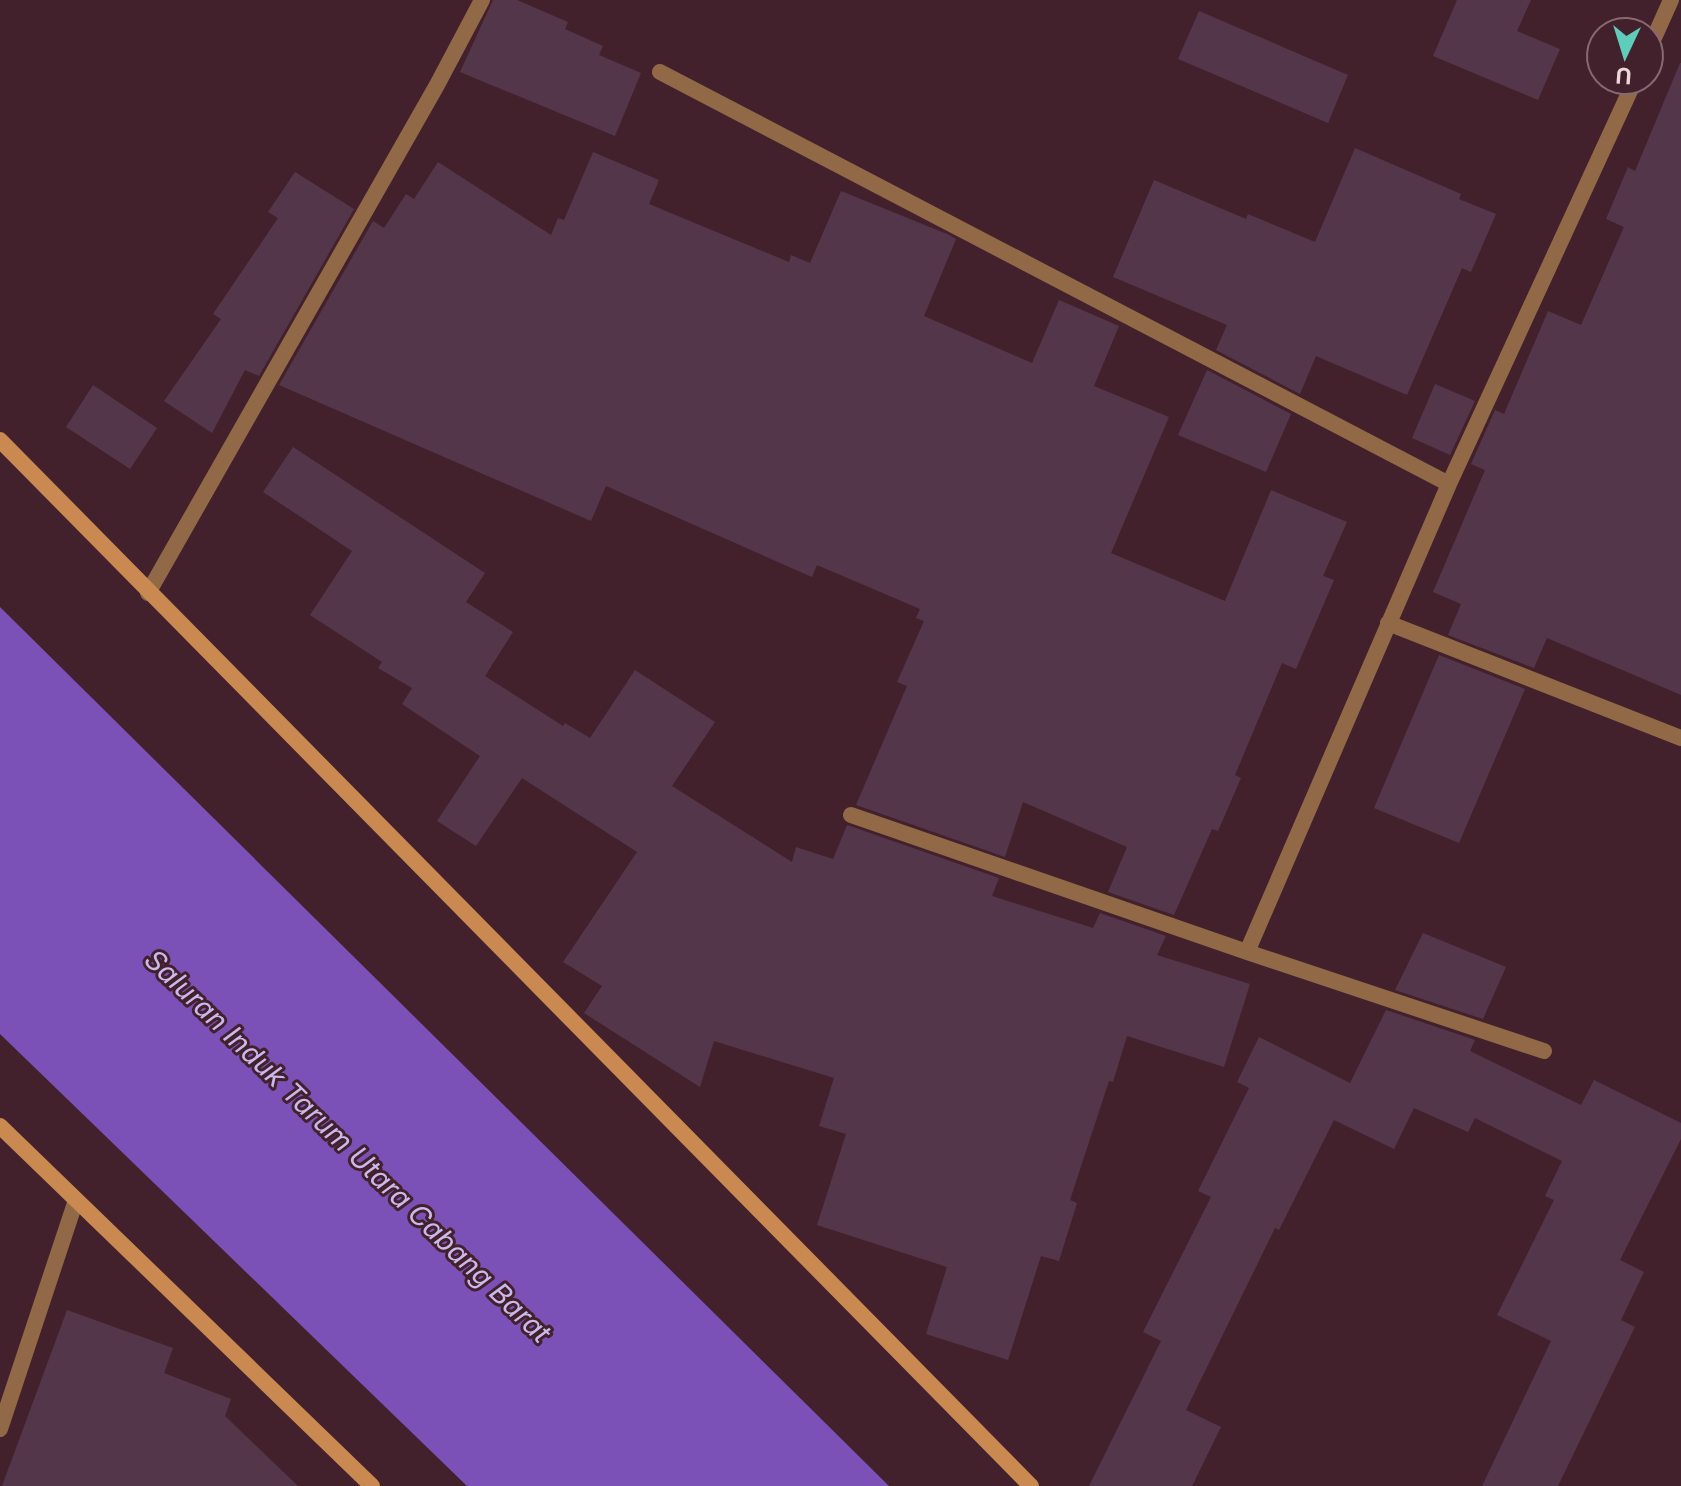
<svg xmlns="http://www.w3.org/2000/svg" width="1681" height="1486" font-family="Inter,sans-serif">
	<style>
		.water { fill: #7b51b8 }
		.building { fill: #54364a }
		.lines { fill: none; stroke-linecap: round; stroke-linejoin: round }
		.street { stroke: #916947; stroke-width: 16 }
		.secondary { stroke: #c98951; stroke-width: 16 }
		.labels { text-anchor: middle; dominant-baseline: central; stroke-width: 6; stroke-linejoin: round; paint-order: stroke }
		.water-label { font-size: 28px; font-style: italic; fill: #cab9ed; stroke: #43212c }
	</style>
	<rect width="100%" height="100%" fill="#43212c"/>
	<path class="water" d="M 0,607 L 889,1486 L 467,1486 L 0,1034 Z"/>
	<path class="building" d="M 493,0 L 517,0 L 568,22 L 565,29 L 603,46 L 599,55 L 641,73 L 615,136 L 460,72 Z
		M 1457,0 L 1531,0 L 1517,31 L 1560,49 L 1538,100 L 1433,56 Z
		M 1199,11 L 1348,75 L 1328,123 L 1178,59 Z
		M 1680,63 L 1681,63 L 1681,695 L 1547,638 L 1534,668 L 1448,635 L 1461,604 L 1433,592 L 1485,470 L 1471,464 L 1495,410 L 1504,414 L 1548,311 L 1581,325 L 1624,227 L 1606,219 L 1628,167 L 1635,171 Z
		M 1355,148 L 1461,194 L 1459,199 L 1496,214 L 1471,272 L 1462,268 L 1407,395 L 1316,356 L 1300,394 L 1216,350 L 1227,325 L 1113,277 L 1154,180 L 1246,219 L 1248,214 L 1315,242 Z
		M 593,152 L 659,180 L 649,204 L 789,262 L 791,255 L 810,263 L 841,191 L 947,234 L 956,239 L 924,316 L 1032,363 L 1059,300 L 1119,326 L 1094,386 L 1169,417 L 1111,553 L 1225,601 L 1271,490 L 1347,522 L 1323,576 L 1334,580 L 1296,669 L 1282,663 L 1235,775 L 1241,778 L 1218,831 L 1212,829 L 1174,915 L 1108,892 L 1127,847 L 1023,802 L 1005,857 L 856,805 L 907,686 L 897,682 L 924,621 L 916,618 L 920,609 L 817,565 L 812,577 L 606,486 L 591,521 L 279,385 L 373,221 L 384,228 L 406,194 L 414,199 L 438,162 L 551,235 L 558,218 L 564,220 Z
		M 295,172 L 354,209 L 259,376 L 245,370 L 212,433 L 164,401 L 221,319 L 213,314 L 278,218 L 268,212 Z
		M 1207,370 L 1291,414 L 1266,472 L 1178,435 Z
		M 1435,384 L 1475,401 L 1450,455 L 1412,438 Z
		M 93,385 L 157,428 L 130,469 L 66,427 Z
		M 293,447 L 485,573 L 466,602 L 513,632 L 485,676 L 563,726 L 565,723 L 590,738 L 635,670 L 715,722 L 672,786 L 792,862 L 796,847 L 833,859 L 847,825 L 999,878 L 992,896 L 1093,928 L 1100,913 L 1166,936 L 1157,955 L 1250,984 L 1224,1067 L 1127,1036 L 1113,1082 L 1109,1081 L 1070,1200 L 1077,1203 L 1059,1261 L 1041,1256 L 1008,1360 L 926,1334 L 947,1267 L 817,1225 L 846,1134 L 819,1126 L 834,1078 L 714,1041 L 700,1087 L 584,1013 L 602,986 L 563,962 L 637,852 L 522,778 L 476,846 L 437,821 L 480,756 L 402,704 L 412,688 L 378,668 L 382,662 L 310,615 L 352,551 L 263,492 Z
		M 1439,655 L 1525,689 L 1459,843 L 1374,808 Z
		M 1423,933 L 1506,967 L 1483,1019 L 1395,990 Z
		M 1386,1010 L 1475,1040 L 1470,1051 L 1581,1105 L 1594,1080 L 1681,1123 L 1681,1139 L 1620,1260 L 1644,1272 L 1621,1320 L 1635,1327 L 1558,1486 L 1482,1486 L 1551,1341 L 1497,1315 L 1554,1200 L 1545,1196 L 1562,1161 L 1475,1118 L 1468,1132 L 1414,1108 L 1394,1149 L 1334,1120 L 1279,1230 L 1275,1228 L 1186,1410 L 1221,1427 L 1192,1486 L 1089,1486 L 1161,1341 L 1143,1332 L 1211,1197 L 1198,1191 L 1249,1088 L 1237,1082 L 1259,1037 L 1350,1083 Z
		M 67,1310 L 173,1348 L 164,1373 L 231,1399 L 225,1416 L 298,1486 L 2,1486 Z"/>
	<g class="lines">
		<path class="street" d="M 1649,49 L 1671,0
			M 660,72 L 1449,484 L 1247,952
			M 1449,484 L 1635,80
			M 148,593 L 437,85 L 482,0
			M 1388,623 L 1681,738
			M 851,815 L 1247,952 L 1544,1051
			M 0,1429 L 76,1200"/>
		<path class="secondary" d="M 0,440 L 1031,1486
			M 0,1126 L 372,1486"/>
	</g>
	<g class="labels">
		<g class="water-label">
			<text transform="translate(348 1146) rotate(44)">Saluran Induk Tarum Utara Cabang Barat</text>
		</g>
	</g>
	<g transform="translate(1625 56) rotate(184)"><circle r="38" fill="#43212c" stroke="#876972" stroke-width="2"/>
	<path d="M0-6L14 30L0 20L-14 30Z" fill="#5cceba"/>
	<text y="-12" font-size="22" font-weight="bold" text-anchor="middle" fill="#eed6dc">U</text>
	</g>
</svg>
